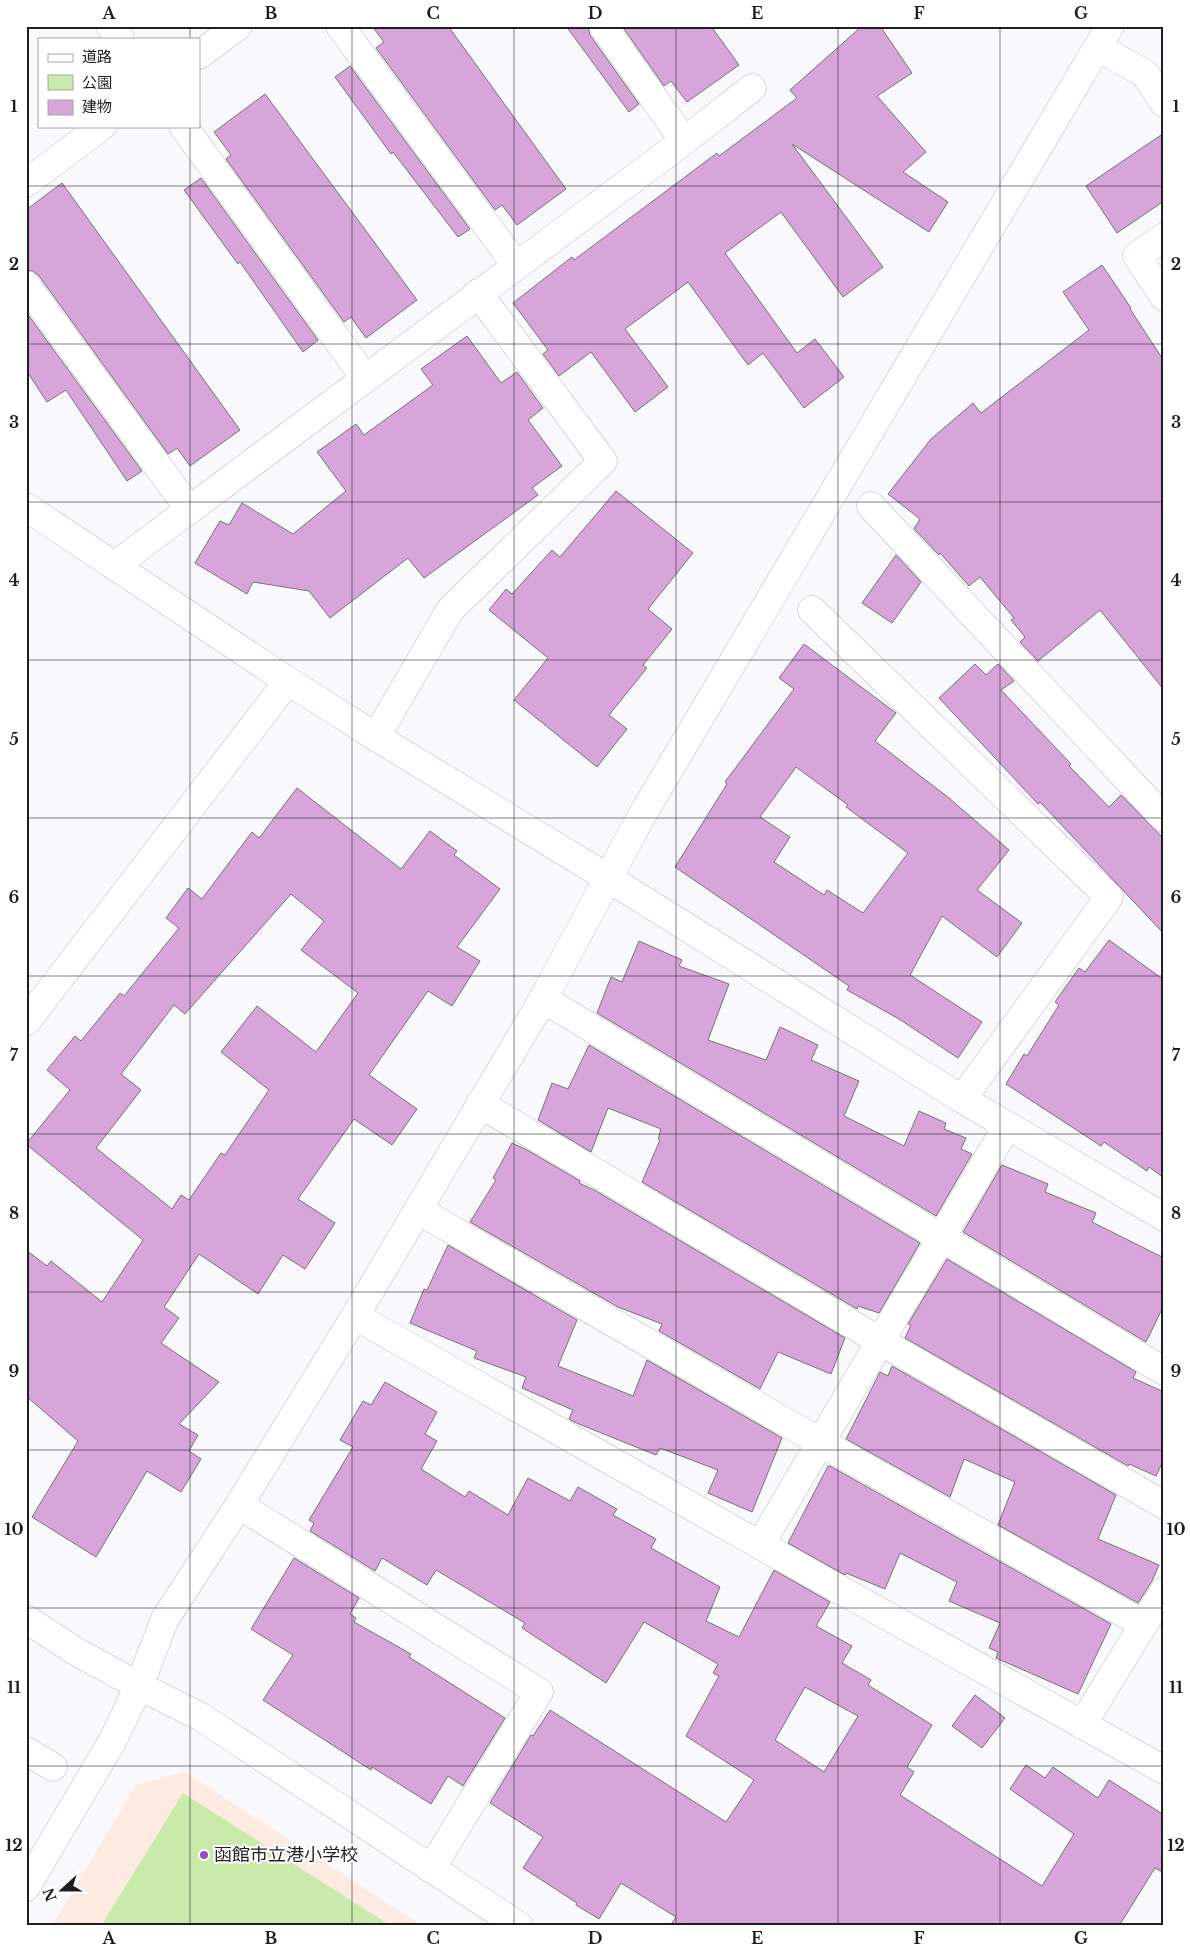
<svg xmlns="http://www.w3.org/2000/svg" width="1190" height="1952" font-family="'Libre Baskerville','Noto Sans JP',serif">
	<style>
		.education { fill: #fdebe1 }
		.green { fill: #c8eaab }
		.building { fill: #d8a5da; stroke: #767376; fill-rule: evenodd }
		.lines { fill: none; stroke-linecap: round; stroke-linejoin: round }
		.street-casing { stroke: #bababe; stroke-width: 29 }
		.secondary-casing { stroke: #bababe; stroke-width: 29 }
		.street { stroke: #fff; stroke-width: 28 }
		.secondary { stroke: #fff; stroke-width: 28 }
		.grid { fill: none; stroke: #1e1e20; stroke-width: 1; stroke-opacity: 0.55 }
		.poi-dot { fill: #944bbd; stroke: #fff; stroke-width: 2 }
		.labels { text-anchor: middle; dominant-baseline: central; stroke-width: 4; stroke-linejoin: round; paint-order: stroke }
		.poi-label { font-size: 18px; fill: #1e1e20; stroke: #fff; text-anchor: start }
		.neatline { fill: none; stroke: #1e1e20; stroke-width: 2 }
		.grid-label { font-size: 16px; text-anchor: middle; font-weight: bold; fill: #1e1e20 }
	</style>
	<rect width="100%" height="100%" fill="#f9f9fd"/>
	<path class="education" d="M 185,1772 L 423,1926 L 52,1926 L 136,1785 Z"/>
	<path class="green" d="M 183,1793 L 391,1926 L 101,1926 Z"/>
	<path class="building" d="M 372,26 L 448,26 L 566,189 L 517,225 L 502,205 L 495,210 L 376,48 L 384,42 Z
		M 566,26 L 588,26 L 590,35 L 639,104 L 629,112 Z
		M 622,26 L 711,26 L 739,65 L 687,102 L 671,81 L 664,86 Z
		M 862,26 L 880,26 L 912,73 L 877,96 L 926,152 L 903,172 L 948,202 L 929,232 L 792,144 L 883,267 L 843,297 L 781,212 L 725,253 L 797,353 L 815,339 L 844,377 L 804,408 L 763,353 L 748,365 L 688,282 L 625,329 L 668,387 L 635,412 L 591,352 L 559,376 L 543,354 L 548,350 L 513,303 L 572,257 L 574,260 L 717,153 L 719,156 L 797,98 L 790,90 Z
		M 350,66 L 470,229 L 458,237 L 393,152 L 391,154 L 335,77 Z
		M 265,94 L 417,300 L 366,338 L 351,317 L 344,322 L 226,159 L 231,155 L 214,132 Z
		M 1164,133 L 1164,201 L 1117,233 L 1086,186 Z
		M 201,178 L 318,340 L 303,352 L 240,262 L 238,264 L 184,190 Z
		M 62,183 L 240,430 L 190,466 L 177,448 L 168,454 L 39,276 L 33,271 L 26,270 L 26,210 Z
		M 1102,265 L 1131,308 L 1130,309 L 1164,361 L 1164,690 L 1100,610 L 1038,661 L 1020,642 L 1025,637 L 1011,620 L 1014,618 L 980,577 L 969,586 L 940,553 L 939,555 L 914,529 L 920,519 L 888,494 L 931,439 L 973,403 L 981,413 L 1089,330 L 1063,292 Z
		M 26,312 L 142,471 L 127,481 L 66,390 L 47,402 L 26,370 Z
		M 467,336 L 501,383 L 517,372 L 543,408 L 528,420 L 562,466 L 532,488 L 538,495 L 424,578 L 408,558 L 330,618 L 309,591 L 253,582 L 247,594 L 195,563 L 220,521 L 229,525 L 242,503 L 293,534 L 346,491 L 317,452 L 356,424 L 364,435 L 433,385 L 421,369 Z
		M 616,491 L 693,553 L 648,609 L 672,629 L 643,665 L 647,668 L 609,715 L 627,729 L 597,767 L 514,700 L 548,658 L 489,610 L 506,589 L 512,594 L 552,550 L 560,557 Z
		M 896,555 L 921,582 L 892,623 L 862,603 Z
		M 804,644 L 896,713 L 875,741 L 949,798 L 1009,850 L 977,890 L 1022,923 L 997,957 L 942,916 L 910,975 L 982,1022 L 958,1058 L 899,1019 L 847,990 L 849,986 L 675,867 L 727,784 L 725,782 L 794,689 L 779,678 ZM 796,767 L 848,805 L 846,807 L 908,853 L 863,913 L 827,890 L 824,895 L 774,862 L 790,837 L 760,817 Z
		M 975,664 L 986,675 L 998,664 L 1014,681 L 1001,690 L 1071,764 L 1069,766 L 1109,807 L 1121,795 L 1164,839 L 1164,934 L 1040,802 L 1038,804 L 939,698 Z
		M 297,788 L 401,869 L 430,831 L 457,851 L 454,855 L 500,889 L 457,947 L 480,961 L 452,1006 L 428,991 L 369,1075 L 417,1109 L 392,1145 L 354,1119 L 298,1199 L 335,1223 L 305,1269 L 283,1255 L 258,1294 L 199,1254 L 164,1307 L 179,1318 L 161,1343 L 219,1382 L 179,1424 L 198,1435 L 189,1451 L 201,1459 L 181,1492 L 147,1471 L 96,1557 L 32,1517 L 78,1441 L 26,1396 L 26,1250 L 47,1266 L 51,1261 L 102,1302 L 143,1240 L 26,1144 L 70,1090 L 47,1070 L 75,1036 L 81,1041 L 120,993 L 124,996 L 179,928 L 166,918 L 188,888 L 202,899 L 252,832 L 259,838 ZM 291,894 L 324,921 L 301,950 L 358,993 L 316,1052 L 257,1006 L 221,1052 L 269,1090 L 225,1155 L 221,1153 L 189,1200 L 181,1195 L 172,1209 L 96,1148 L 141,1090 L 121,1074 L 174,1005 L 185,1014 Z
		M 1109,940 L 1164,980 L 1164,1178 L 1149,1167 L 1147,1171 L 1104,1142 L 1101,1146 L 1006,1084 L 1024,1054 L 1027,1056 L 1059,1005 L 1055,1002 L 1079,968 L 1085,972 Z
		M 639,941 L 682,960 L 679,966 L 729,984 L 708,1040 L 766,1060 L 780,1027 L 818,1045 L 811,1060 L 859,1081 L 844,1116 L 904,1146 L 919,1111 L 946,1123 L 944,1129 L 966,1138 L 961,1149 L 972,1154 L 936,1216 L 597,1013 L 611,977 L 622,982 Z
		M 589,1045 L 920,1243 L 879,1313 L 858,1306 L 857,1309 L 642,1182 L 660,1140 L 658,1139 L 661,1129 L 608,1108 L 591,1152 L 538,1120 L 552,1083 L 568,1089 Z
		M 512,1143 L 527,1150 L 580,1181 L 579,1183 L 596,1191 L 845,1338 L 831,1374 L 778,1352 L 760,1389 L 659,1331 L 662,1324 L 618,1307 L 470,1222 L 496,1180 L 493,1178 Z
		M 1002,1165 L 1048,1184 L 1045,1192 L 1096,1213 L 1092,1222 L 1164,1258 L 1164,1305 L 1146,1342 L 963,1232 Z
		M 448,1245 L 577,1320 L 558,1366 L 633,1396 L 647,1360 L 782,1438 L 752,1512 L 708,1493 L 718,1470 L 660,1448 L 656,1455 L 574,1422 L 569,1419 L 573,1410 L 522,1388 L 526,1377 L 474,1358 L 477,1351 L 410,1323 L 424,1289 L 427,1290 Z
		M 947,1259 L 1136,1372 L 1133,1378 L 1164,1392 L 1164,1459 L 1156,1476 L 1129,1464 L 1128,1466 L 905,1338 L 911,1325 L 908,1324 Z
		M 892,1366 L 1116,1495 L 1098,1539 L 1159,1565 L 1152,1581 L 1138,1603 L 998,1525 L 1015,1482 L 964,1459 L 950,1497 L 846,1439 L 880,1372 L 888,1376 Z
		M 385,1382 L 437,1412 L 425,1434 L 437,1441 L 421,1469 L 465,1497 L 469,1491 L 508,1515 L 528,1478 L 570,1501 L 578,1487 L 617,1509 L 613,1515 L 656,1539 L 651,1548 L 720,1587 L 706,1621 L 739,1637 L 774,1570 L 830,1602 L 816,1626 L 852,1646 L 842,1663 L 871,1680 L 868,1685 L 932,1725 L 907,1767 L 914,1772 L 900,1795 L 1042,1886 L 1074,1834 L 1010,1789 L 1026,1765 L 1045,1778 L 1053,1767 L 1098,1798 L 1109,1780 L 1164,1815 L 1164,1873 L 1155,1868 L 1119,1926 L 670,1926 L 676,1917 L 621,1883 L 599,1919 L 576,1905 L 577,1903 L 523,1868 L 543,1837 L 490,1803 L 531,1735 L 533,1736 L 550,1710 L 726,1822 L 754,1780 L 686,1736 L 719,1676 L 713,1673 L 718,1664 L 644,1622 L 606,1683 L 522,1628 L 525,1623 L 436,1570 L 427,1585 L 382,1558 L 375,1571 L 310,1531 L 314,1523 L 309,1520 L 353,1447 L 340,1440 L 363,1401 L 371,1405 ZM 805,1687 L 858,1716 L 824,1772 L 775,1740 Z
		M 828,1466 L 830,1466 L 1111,1624 L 1078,1694 L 996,1658 L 998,1652 L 989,1648 L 1000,1623 L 949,1601 L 957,1582 L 900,1553 L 885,1589 L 846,1573 L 845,1575 L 788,1543 Z
		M 294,1558 L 359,1598 L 350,1614 L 356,1618 L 354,1622 L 411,1654 L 409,1657 L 505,1718 L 463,1786 L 448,1776 L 431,1804 L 372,1767 L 371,1770 L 263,1700 L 293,1655 L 251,1629 Z
		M 975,1695 L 1005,1718 L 982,1748 L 952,1726 Z"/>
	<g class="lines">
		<defs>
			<path id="street" d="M 110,26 L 120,39
				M 340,26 L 516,265
				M 603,26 L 684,141
				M 1098,47 L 1145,74 L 1164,103
				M 199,55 L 238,26
				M 183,126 L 365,378
				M 26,183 L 102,126
				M 1164,237 L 1137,256 L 1164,297
				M 26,285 L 189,509
				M 871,506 L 1164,818
				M 114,566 L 684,141 L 752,88
				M 812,610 L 1109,897 L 962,1099
				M 376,737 L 450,610 L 603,461 L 478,293
				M 543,999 L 1164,1371
				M 480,1104 L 880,1341 L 1164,1505
				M 418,1210 L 820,1442 L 1143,1624
				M 355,1316 L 760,1545 L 1164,1770
				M 239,1505 L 539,1692 L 431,1869
				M 760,1545 L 1007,1126
				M 1082,1725 L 1164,1591
				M 26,1751 L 53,1767"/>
			<path id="secondary" d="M 26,507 L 288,681 L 376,737 L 608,878 L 962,1099 L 1164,1217
				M 26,1022 L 288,681
				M 26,1619 L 77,1652 L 139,1686 L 201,1717 L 519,1926
				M 26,1887 L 113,1740 L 139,1686 L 165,1619 L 239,1505 L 355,1316 L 543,999 L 641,817 L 1110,26"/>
		</defs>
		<use href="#street" class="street-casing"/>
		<use href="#secondary" class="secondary-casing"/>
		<use href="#street" class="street"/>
		<use href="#secondary" class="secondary"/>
	</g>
	<path class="grid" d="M 190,26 L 190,39M 352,26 L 352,1926M 514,26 L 514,1926M 676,26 L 676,1926M 838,26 L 838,1926M 1000,26 L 1000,1926M 190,126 L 190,1926M 26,186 L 1164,186M 26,344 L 1164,344M 26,502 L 1164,502M 26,660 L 1164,660M 26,818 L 1164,818M 26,976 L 1164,976M 26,1134 L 1164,1134M 26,1292 L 1164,1292M 26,1450 L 1164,1450M 26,1608 L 1164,1608M 26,1766 L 1164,1766"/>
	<circle class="poi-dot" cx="204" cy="1855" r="5"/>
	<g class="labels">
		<g class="poi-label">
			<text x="214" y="1855">函館市立港小学校</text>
		</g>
	</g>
	<rect width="1190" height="1952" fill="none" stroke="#ffffff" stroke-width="55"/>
	<rect x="38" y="38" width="162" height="90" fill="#ffffff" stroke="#a5a5a6"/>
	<rect x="48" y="54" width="25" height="8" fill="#ffffff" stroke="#a5a5a6"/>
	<text x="82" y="62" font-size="15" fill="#1e1e20">道路</text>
	<rect x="48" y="75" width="25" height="15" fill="#c8eaab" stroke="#a5a5a6"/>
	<text x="82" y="88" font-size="15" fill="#1e1e20">公園</text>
	<rect x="48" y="100" width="25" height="15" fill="#d8a5da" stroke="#a5a5a6"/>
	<text x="82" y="112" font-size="15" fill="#1e1e20">建物</text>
	<g transform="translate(62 1890) rotate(249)" stroke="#ffffff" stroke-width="4" paint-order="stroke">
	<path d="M0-4L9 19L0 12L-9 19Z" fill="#1e1e20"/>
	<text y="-8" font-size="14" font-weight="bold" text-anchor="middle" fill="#1e1e20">N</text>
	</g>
	<rect x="28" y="28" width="1134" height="1896" class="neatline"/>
	<g class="grid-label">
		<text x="109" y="19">A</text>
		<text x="271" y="19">B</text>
		<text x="433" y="19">C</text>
		<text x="595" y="19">D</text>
		<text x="757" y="19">E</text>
		<text x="919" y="19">F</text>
		<text x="1081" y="19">G</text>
		<text x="14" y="112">1</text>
		<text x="1176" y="112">1</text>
		<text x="14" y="270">2</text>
		<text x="1176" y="270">2</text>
		<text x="14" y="428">3</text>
		<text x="1176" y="428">3</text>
		<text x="14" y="586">4</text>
		<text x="1176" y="586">4</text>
		<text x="14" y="745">5</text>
		<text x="1176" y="745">5</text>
		<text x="14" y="903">6</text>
		<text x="1176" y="903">6</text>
		<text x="14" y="1061">7</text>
		<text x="1176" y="1061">7</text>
		<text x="14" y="1219">8</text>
		<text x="1176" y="1219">8</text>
		<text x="14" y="1377">9</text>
		<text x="1176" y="1377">9</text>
		<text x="14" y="1535">10</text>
		<text x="1176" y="1535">10</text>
		<text x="14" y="1693">11</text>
		<text x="1176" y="1693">11</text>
		<text x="14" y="1851">12</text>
		<text x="1176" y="1851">12</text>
		<text x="109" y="1944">A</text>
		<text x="271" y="1944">B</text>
		<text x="433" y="1944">C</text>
		<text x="595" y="1944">D</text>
		<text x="757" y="1944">E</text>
		<text x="919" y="1944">F</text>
		<text x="1081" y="1944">G</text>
	</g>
</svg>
